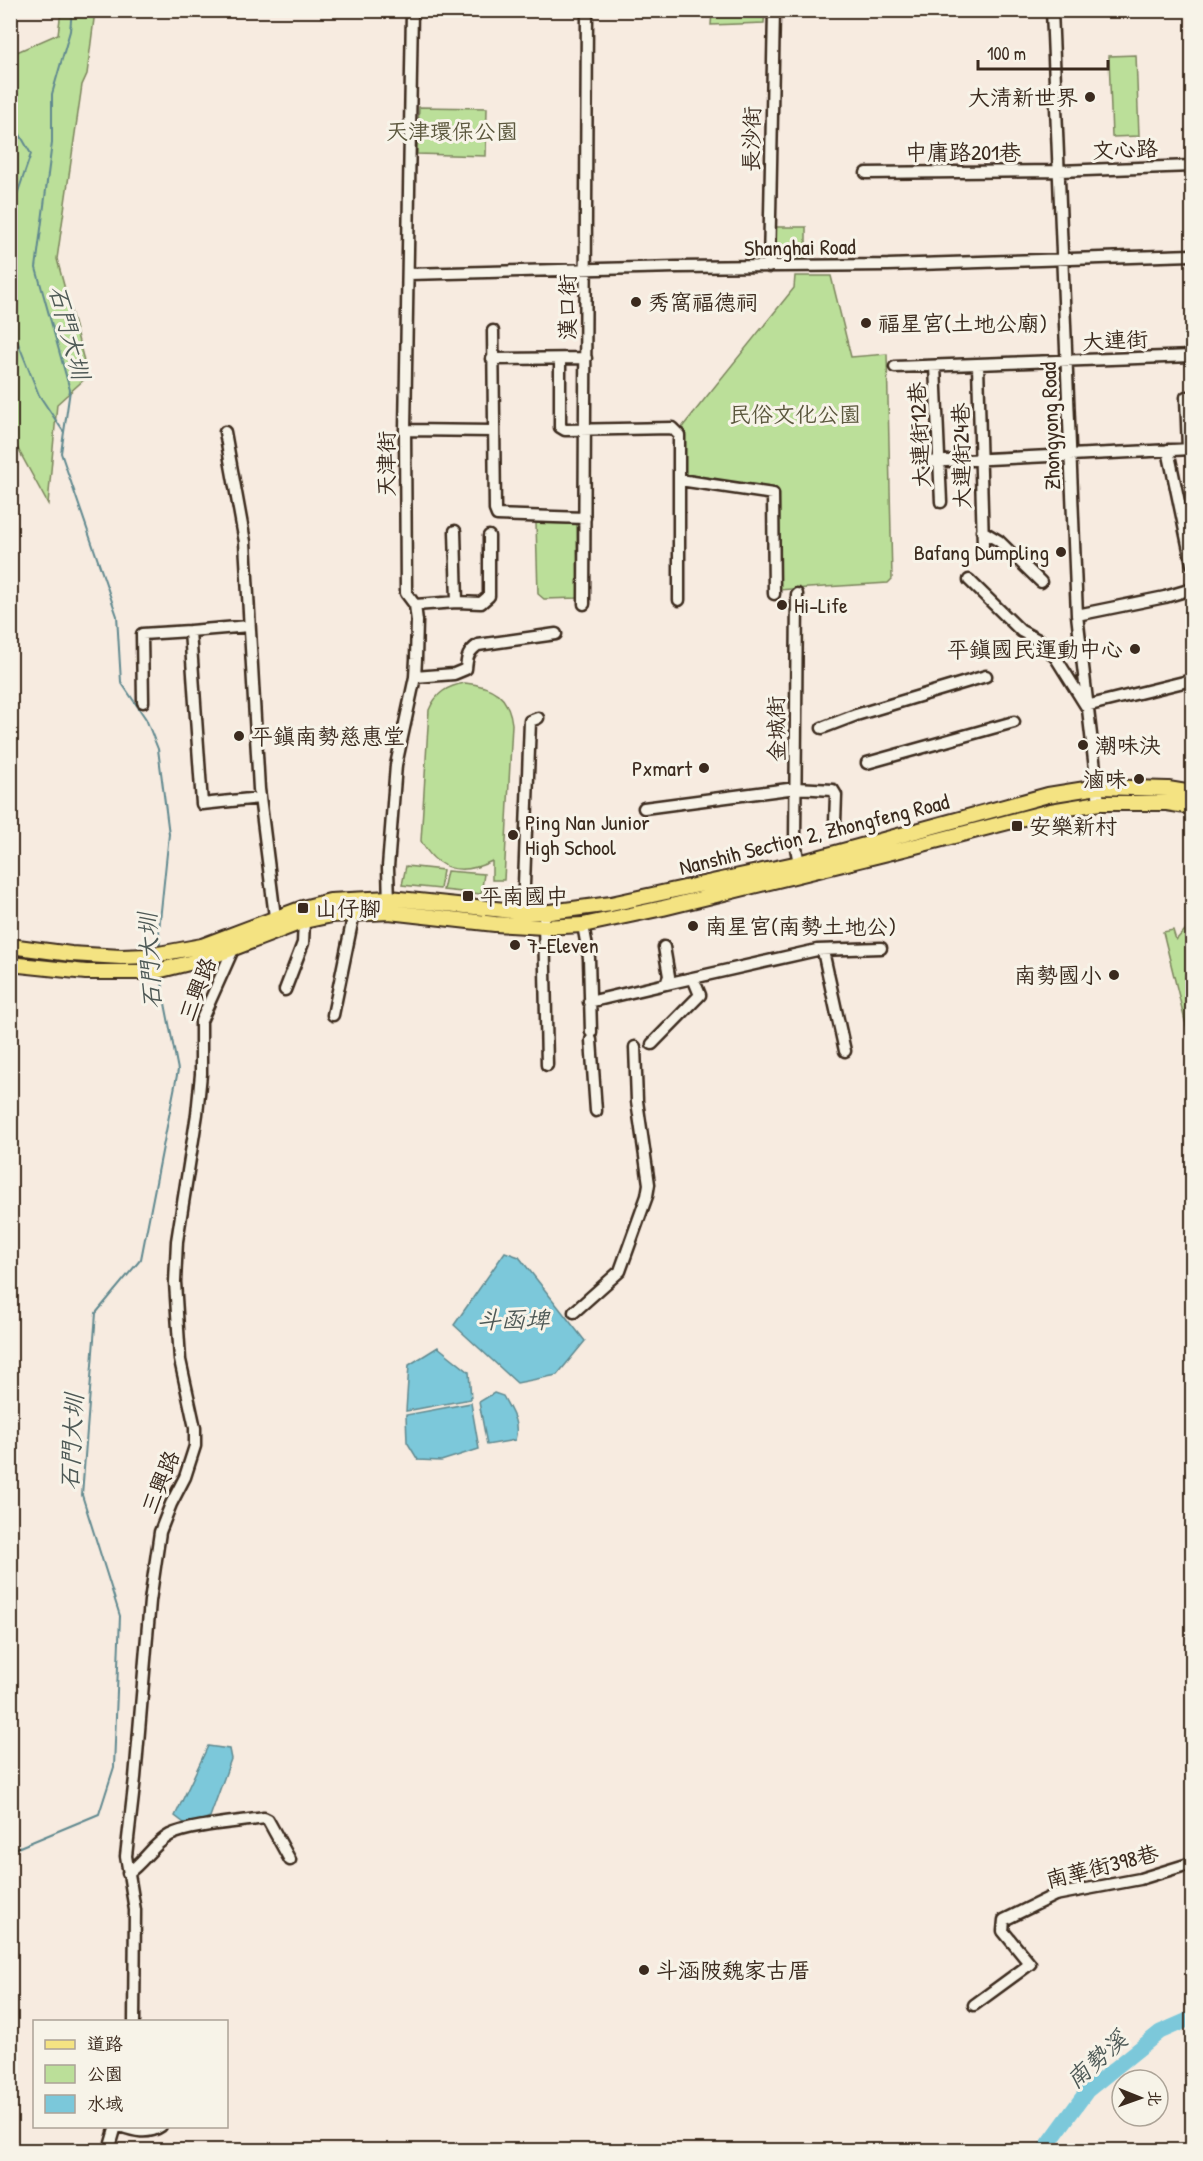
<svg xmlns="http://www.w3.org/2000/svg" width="1203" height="2161" font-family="'Patrick Hand','LXGW WenKai TC',sans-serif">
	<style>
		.green { fill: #bbdf99; stroke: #7b845c; stroke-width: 1.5 }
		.water { fill: #7bc8da; stroke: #61898f; stroke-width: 1.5 }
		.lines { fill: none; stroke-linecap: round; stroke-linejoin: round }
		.stream { stroke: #61898f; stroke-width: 2 }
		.river { stroke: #7bc8da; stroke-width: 15 }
		.minor-casing { stroke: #3b2a1e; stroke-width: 15 }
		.major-casing { stroke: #3b2a1e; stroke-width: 18 }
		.minor { stroke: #f7f3e8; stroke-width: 10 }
		.major { stroke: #f4e382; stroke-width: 14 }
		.poi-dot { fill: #3b2a1e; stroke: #f7f3e8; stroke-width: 2 }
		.labels { text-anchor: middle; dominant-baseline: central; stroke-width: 6; stroke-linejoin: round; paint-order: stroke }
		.poi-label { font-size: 22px; fill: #3b2a1e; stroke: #f7f3e8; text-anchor: start }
		.park-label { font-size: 22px; fill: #5b573d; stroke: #f7f3e8 }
		.street-label { font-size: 22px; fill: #3b2a1e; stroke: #f7f3e8 }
		.water-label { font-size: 24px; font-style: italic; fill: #4e5956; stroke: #f7f3e8 }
	</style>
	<rect width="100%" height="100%" fill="#f7ebe0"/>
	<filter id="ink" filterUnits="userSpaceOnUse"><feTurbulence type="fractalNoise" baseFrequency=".0167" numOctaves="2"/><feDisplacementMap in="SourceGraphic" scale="12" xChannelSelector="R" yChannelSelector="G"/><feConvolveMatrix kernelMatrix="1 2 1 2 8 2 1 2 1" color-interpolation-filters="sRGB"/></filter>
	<g filter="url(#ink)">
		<path class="green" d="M 61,11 L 95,11 L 87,74 L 82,85 L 57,259 L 88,376 L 57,404 L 48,504 L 11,436 L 10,55 L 58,34 Z
			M 712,11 L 765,11 L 764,23 L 711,25 Z
			M 1136,55 L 1139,136 L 1112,137 L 1109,56 Z
			M 419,107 L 487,108 L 486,156 L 417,154 Z
			M 776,227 L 806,227 L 806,261 L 774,261 Z
			M 795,276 L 831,276 L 851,357 L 887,354 L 892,579 L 888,583 L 777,590 L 777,490 L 684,475 L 683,426 L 794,288 Z
			M 536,523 L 577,524 L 578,598 L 544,599 L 538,594 Z
			M 465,683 C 493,686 509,696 512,724 L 504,880 L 492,880 L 492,861 C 462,876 437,871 421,841 L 429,710 C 436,693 447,686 465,683 Z
			M 406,866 L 443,870 L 440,889 L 402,885 Z
			M 447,871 L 484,874 L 481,894 L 443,890 Z
			M 1192,927 L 1192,1031 L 1188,1033 L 1163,932 L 1173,930 L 1176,940 L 1185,930 Z"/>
		<path class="water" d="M 505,1252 L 519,1257 L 585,1341 L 557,1375 L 517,1383 L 454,1325 Z
			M 438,1347 L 469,1372 L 471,1399 L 406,1411 L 409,1365 Z
			M 494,1393 L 503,1396 C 511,1411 520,1423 515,1440 L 487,1445 L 479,1402 Z
			M 471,1403 L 479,1449 L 441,1461 L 418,1460 L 407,1442 L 406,1415 Z
			M 208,1746 L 229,1749 L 231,1759 L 210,1817 L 188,1826 L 175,1816 Z"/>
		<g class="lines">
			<path class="stream" d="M 72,10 L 70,31 L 52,94 L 52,143 L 36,268 L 70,390 L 61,453 L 117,616 L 121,682 L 146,719 L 158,749 L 169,834 L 159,930 L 160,948
				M 10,117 L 31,154 L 10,215
				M 10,282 L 12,328 L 39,395 L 63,431
				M 10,1851 L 99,1814 L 114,1767 L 120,1616 L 82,1495 L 96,1313 L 141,1259 L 178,1070 L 163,993 L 162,974"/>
			<path class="river" d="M 1044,2150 L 1087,2091 L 1160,2032 L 1192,2018"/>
			<defs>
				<path id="minor" d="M 1052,10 L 1077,615 L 1099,803
					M 866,173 L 1059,171 L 1192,166
					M 769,267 L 774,10
					M 408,274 L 677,267 L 888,265 L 1192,255
					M 493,331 L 495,510 L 497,515 L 585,518
					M 492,359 L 586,358
					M 560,359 L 560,427 L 565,430 L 672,428 L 679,435 L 679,600
					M 978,365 L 983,545
					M 935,366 L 941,502
					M 895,367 L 1192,356
					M 405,430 L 493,431
					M 225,432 L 245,542 L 259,789 L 276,925
					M 1188,449 L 1186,397 L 1192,397
					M 1168,450 L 1192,564
					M 925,462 L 1192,449
					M 680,480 L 773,494 L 774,594
					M 455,531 L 457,602
					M 982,531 L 999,541 L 1041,582
					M 969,580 L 1021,631 L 1040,641 L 1056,658 L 1086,706 L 1192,680
					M 797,594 L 795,843 L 799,863
					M 584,604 L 587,10
					M 415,605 L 457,602 L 481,603 L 489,596 L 489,536
					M 1077,615 L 1165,597 L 1192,589
					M 249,626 L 190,631 L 202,804 L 260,798
					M 415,677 L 454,674 L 466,669 C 467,657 468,652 478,645 L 556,634
					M 143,702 L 142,634 L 190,631
					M 822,728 L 856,715 L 986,676
					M 867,763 L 1014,722
					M 644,808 L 796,788 L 833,790 L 836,795 L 835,823
					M 389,905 L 388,867 L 396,765 L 415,677 L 416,659 L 417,621 L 415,605 L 406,593 L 405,430 L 412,10
					M 523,912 L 530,721 L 538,718
					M 544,921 L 547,1065
					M 583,925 L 589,958 L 591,1032
					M 823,951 L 845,1051
					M 666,984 L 817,950 L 881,948
					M 285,990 L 303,943 L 304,921
					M 589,1002 L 666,984 L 669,976 L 664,947
					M 333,1015 L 354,913
					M 591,1040 L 596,1111
					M 652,1044 L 700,995 L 693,978
					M 574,1312 L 620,1271 L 647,1196 L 649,1184 L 637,1101 L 635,1047
					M 128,1873 C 144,1862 153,1844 170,1835 C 190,1825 240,1822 264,1818 L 268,1820 L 290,1860
					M 974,2005 L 1030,1964 L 1003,1931 L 1004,1920 L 1055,1895 L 1140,1879 L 1192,1863
					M 134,2022 L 135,1910 L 126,1856 L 135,1778 L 150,1601 L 160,1532 L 171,1504 L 185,1477 L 195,1446 L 195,1428 L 180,1360 L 175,1282 L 177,1241 L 197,1114 L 201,1074 L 201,1021 L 235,945
					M 120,2126 C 134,2131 148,2135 161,2126
					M 109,2150 L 116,2126"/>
				<path id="major" d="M 10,946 L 71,954 L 121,957 L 148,956 L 202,946 L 303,908 L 330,901 L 390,898 L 523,912 L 550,912 L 611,904 L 799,863 L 1048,795 L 1098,787 L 1168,789 L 1192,793
					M 10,964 L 86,972 L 153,972 L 205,959 L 304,921 L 332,915 L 389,912 L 495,924 L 544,927 L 583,925 L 663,908 L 892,852 L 1051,811 L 1099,803 L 1167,803 L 1192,807"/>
			</defs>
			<use href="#minor" class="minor-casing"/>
			<use href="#major" class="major-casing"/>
			<use href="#minor" class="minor"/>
			<use href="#major" class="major"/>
		</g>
	</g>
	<g class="poi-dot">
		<circle cx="1090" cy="97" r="6"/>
		<circle cx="636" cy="302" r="6"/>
		<circle cx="866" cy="323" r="6"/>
		<circle cx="1061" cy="552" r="6"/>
		<circle cx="782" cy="605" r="6"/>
		<circle cx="1135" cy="649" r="6"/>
		<circle cx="239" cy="736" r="6"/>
		<circle cx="1083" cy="745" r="6"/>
		<circle cx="704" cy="768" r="6"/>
		<circle cx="1139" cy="779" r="6"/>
		<rect x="1011" y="820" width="12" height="12" rx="3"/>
		<circle cx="513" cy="835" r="6"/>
		<rect x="462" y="890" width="12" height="12" rx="3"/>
		<rect x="297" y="902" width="12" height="12" rx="3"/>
		<circle cx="693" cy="926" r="6"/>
		<circle cx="515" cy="945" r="6"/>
		<circle cx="1114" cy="975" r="6"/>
		<circle cx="644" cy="1970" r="6"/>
	</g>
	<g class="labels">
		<g class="poi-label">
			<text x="1078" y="97" text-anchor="end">大清新世界</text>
			<text x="648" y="302">秀窩福德祠</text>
			<text x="878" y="323">福星宮(土地公廟)</text>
			<text x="1049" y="552" text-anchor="end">Bafang Dumpling</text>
			<text x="794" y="605">Hi-Life</text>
			<text x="1123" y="649" text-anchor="end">平鎮國民運動中心</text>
			<text x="251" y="736">平鎮南勢慈惠堂</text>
			<text x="1095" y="745">潮味決</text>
			<text x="692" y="768" text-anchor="end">Pxmart</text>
			<text x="1127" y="779" text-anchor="end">滷味</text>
			<text x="525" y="822">Ping Nan Junior<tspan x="525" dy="25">High School</tspan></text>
			<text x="1029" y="826">安樂新村</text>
			<text x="480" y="896">平南國中</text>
			<text x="315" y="908">山仔腳</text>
			<text x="705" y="926">南星宮(南勢土地公)</text>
			<text x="527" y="945">7-Eleven</text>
			<text x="1102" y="975" text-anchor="end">南勢國小</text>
			<text x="656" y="1970">斗涵陂魏家古厝</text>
		</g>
		<g class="park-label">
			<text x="452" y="131">天津環保公園</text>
			<text x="795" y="414">民俗文化公園</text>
		</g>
		<g class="street-label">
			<text transform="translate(751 139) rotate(-89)">長沙街</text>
			<text transform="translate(1125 149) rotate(-2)">文心路</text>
			<text x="963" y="152">中庸路201巷</text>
			<text transform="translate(800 247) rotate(-1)">Shanghai Road</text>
			<text transform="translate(567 307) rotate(-90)">漢口街</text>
			<text transform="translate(1115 340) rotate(-3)">大連街</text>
			<text transform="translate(1050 426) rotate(-92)">Zhongyong Road</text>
			<text transform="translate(919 435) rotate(-93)">大連街12巷</text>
			<text transform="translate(961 456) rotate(-91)">大連街24巷</text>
			<text transform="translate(386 464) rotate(-90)">天津街</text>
			<text transform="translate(776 729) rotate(-91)">金城街</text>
			<text transform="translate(814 834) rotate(-14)">Nanshih Section 2, Zhongfeng Road</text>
			<text transform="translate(197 989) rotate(-69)">三興路</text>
			<text transform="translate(160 1482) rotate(-68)">三興路</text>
			<text transform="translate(1102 1866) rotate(-14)">南華街398巷</text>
		</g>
		<g class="water-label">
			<text transform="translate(70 332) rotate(75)">石門大圳</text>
			<text transform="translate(149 961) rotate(-93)">石門大圳</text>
			<text x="513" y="1319">斗函埤</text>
			<text transform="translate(71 1442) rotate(-87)">石門大圳</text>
			<text transform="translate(1096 2059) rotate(-42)">南勢溪</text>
		</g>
	</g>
	<rect width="1203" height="2161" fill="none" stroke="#f7f3e8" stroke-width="36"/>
	<rect x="18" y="18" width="1167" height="2125" fill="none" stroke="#3b2a1e" stroke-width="2" filter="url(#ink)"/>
	<rect x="33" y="2020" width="195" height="108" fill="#f7f3e8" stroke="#aca397" stroke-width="1.5"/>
	<rect x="45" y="2040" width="30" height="9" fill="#f4e382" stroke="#aca397" stroke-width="1.5"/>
	<text x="87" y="2050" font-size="18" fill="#3b2a1e">道路</text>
	<rect x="45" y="2065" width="30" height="18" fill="#bbdf99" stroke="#aca397" stroke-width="1.5"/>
	<text x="87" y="2080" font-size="18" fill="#3b2a1e">公園</text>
	<rect x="45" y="2095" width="30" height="18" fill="#7bc8da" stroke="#aca397" stroke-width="1.5"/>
	<text x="87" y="2110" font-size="18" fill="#3b2a1e">水域</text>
	<g transform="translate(1140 2098) rotate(91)"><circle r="28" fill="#f7f3e8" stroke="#aca397" stroke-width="1.5"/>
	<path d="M0-4.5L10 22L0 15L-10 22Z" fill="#3b2a1e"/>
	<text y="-9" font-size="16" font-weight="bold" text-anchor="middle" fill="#3b2a1e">北</text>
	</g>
	<path d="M978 60v9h130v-9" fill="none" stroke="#3b2a1e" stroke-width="3"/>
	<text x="987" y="60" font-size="18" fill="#3b2a1e" stroke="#f7f3e8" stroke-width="4.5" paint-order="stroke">100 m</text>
</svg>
